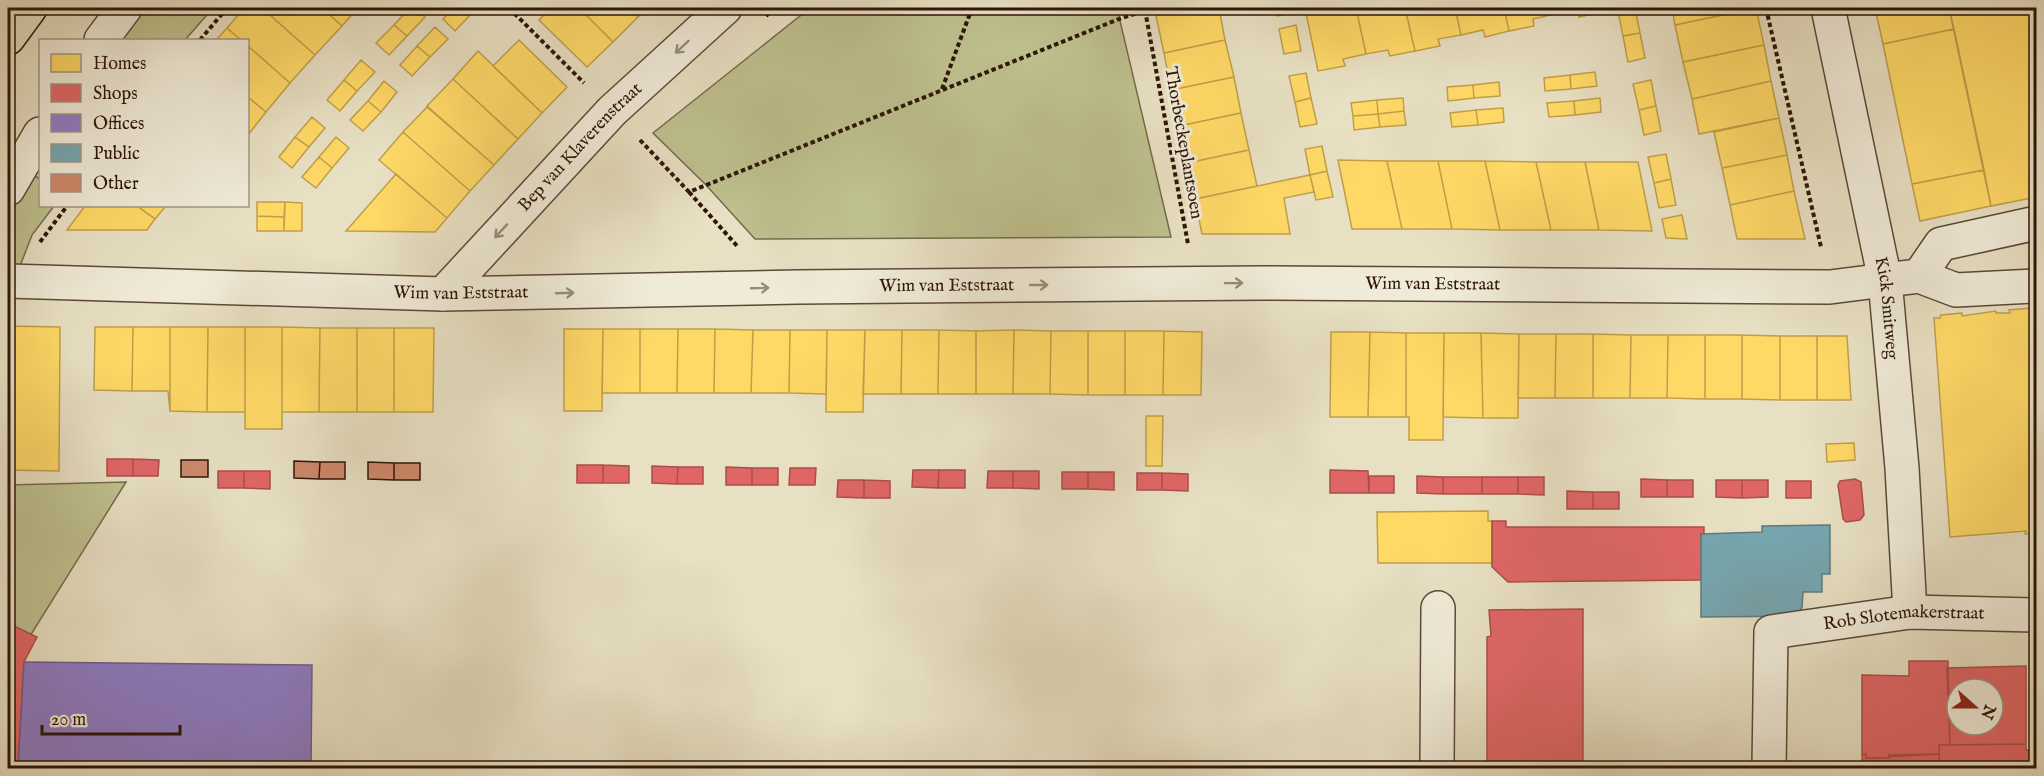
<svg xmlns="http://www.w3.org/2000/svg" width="2044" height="776" font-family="'IM FELL English',serif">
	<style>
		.green { fill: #bec08e; stroke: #766a4c; stroke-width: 1.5 }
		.homes { fill: #ffd966; stroke: #c09e4a; stroke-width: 1.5 }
		.shops { fill: #e06666; stroke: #aa4e4a; stroke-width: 1.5; fill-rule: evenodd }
		.offices { fill: #8e7cc3; stroke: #715d8b; stroke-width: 1.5 }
		.public { fill: #76a5af; stroke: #607a7d; stroke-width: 1.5 }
		.building { fill: #ce886b; stroke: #2d1509; stroke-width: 1.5 }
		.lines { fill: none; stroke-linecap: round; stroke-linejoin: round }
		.pedestrian-casing { stroke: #5c4838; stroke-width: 36 }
		.minor-casing { stroke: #5c4838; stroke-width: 36 }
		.primary-casing { stroke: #2d1509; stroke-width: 36 }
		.path { stroke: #2d1509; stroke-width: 4; stroke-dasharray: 4.5 3; stroke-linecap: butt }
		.pedestrian { stroke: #f0ebd8; stroke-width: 33 }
		.minor { stroke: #f0ebd8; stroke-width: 33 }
		.primary { stroke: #e8e0c3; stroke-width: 33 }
		.oneway { stroke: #988b7b }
		.labels { text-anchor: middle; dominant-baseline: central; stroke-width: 6; stroke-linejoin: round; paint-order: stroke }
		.street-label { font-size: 18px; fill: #2d1509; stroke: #f0ebd8 }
	</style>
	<rect width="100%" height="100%" fill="#e8e0c3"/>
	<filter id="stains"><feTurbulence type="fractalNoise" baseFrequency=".00333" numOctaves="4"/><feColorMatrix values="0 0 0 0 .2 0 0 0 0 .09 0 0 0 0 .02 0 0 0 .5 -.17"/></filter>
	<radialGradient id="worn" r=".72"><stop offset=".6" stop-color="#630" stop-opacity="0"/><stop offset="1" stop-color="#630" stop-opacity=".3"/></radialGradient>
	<path class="green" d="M 138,8 L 213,8 L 185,40 L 114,40 Z
		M 810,8 L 1117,8 L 1171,237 L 755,239 L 706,185 L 653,133 Z
		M 32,174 L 40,179 L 40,206 L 54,206 L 32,235 L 20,266 L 8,265 L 8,218 Z
		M 126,482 L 17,657 L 8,636 L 8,485 Z"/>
	<path class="homes" d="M 244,8 L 262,8 L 315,55 L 290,83 L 248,46 L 248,40 L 241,40 L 227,28 Z
		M 262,8 L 322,8 L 342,26 L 315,55 Z
		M 322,8 L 358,8 L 342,26 Z
		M 410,8 L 414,8 L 425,17 L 407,36 L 394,25 Z
		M 454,8 L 468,8 L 473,12 L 455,31 L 443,19 Z
		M 551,8 L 579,8 L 613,42 L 587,67 L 539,20 Z
		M 579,8 L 629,8 L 638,17 L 613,42 Z
		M 629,8 L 648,8 L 638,17 Z
		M 1194,8 L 1219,8 L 1225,40 L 1164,53 L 1156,16 Z
		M 1275,8 L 1292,8 L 1294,13 L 1277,16 Z
		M 1305,8 L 1356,8 L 1366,54 L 1343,59 L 1345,66 L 1318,71 Z
		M 1356,8 L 1405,8 L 1415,51 L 1390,56 L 1388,50 L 1366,54 Z
		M 1405,8 L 1455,8 L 1461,35 L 1438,39 L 1440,46 L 1415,51 Z
		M 1455,8 L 1504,8 L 1509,31 L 1485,37 L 1483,30 L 1461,35 Z
		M 1504,8 L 1554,8 L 1555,14 L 1533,19 L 1534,26 L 1509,31 Z
		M 1554,8 L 1605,8 L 1606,11 L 1579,17 L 1577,10 L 1555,14 Z
		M 1635,8 L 1640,33 L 1623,36 L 1618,11 Z
		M 1672,8 L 1756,8 L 1675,25 Z
		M 1756,8 L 1764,45 L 1683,62 L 1675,25 Z
		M 1875,8 L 1949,8 L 1954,29 L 1883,44 Z
		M 1949,8 L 2036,8 L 2036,197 L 1991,206 Z
		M 394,25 L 407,36 L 389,55 L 376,43 Z
		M 1296,25 L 1301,51 L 1284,54 L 1279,29 Z
		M 435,27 L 448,39 L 430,57 L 417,46 Z
		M 227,28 L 241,40 L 216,40 Z
		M 1954,29 L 1984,170 L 1912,184 L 1883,44 Z
		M 1640,33 L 1645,58 L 1628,62 L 1623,36 Z
		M 519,40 L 567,87 L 542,113 L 493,66 Z
		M 1225,40 L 1234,77 L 1171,90 L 1164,53 Z
		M 1764,45 L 1771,81 L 1692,99 L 1683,62 Z
		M 248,46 L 290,83 L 266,112 L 248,97 Z
		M 417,46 L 430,57 L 412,76 L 400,65 Z
		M 478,51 L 542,113 L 518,139 L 453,79 Z
		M 361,60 L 375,72 L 357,91 L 344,80 Z
		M 1595,72 L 1597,86 L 1571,89 L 1570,75 Z
		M 1306,73 L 1311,98 L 1295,102 L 1289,76 Z
		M 1570,75 L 1571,89 L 1545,91 L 1544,78 Z
		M 1234,77 L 1241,113 L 1179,126 L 1171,90 Z
		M 453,79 L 518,139 L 494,165 L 427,106 Z
		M 344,80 L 357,91 L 340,111 L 327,100 Z
		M 1651,80 L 1656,106 L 1639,110 L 1633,84 Z
		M 384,81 L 397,92 L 381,112 L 368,101 Z
		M 1771,81 L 1779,118 L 1699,134 L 1692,99 Z
		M 1499,82 L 1500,96 L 1474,98 L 1473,85 Z
		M 1473,85 L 1474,98 L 1448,101 L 1447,87 Z
		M 248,97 L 266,112 L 248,135 Z
		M 1311,98 L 1317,124 L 1300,127 L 1295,102 Z
		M 1403,98 L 1404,111 L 1378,114 L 1377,100 Z
		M 1600,98 L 1601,112 L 1575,115 L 1574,101 Z
		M 1377,100 L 1378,114 L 1353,116 L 1351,103 Z
		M 368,101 L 381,112 L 363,131 L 350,120 Z
		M 1574,101 L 1575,115 L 1549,117 L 1547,103 Z
		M 1656,106 L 1661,131 L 1644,135 L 1639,110 Z
		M 427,107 L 494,165 L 470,191 L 403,132 Z
		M 1503,108 L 1504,122 L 1478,125 L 1476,110 Z
		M 1476,110 L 1478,125 L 1452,127 L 1450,113 Z
		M 1404,111 L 1406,125 L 1380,127 L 1378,114 Z
		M 1241,113 L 1249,150 L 1187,163 L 1179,126 Z
		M 1378,114 L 1380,127 L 1354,130 L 1353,116 Z
		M 312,117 L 325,128 L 309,147 L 295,137 Z
		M 1779,118 L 1787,155 L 1722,168 L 1714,132 Z
		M 403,132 L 470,191 L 447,218 L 379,160 Z
		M 295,137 L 309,147 L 292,168 L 279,157 Z
		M 336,137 L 349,148 L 332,168 L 319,157 Z
		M 1322,146 L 1327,171 L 1310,175 L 1305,149 Z
		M 1249,150 L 1257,186 L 1195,199 L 1187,163 Z
		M 1666,154 L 1671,179 L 1654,183 L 1648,157 Z
		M 1787,155 L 1794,191 L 1730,205 L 1722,168 Z
		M 319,157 L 332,168 L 316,188 L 302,177 Z
		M 1338,160 L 1387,161 L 1402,229 L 1352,229 Z
		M 1387,161 L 1438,161 L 1452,229 L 1402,229 Z
		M 1438,161 L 1485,161 L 1500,230 L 1452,229 Z
		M 1485,161 L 1536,162 L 1551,230 L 1500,230 Z
		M 1536,162 L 1585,162 L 1599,230 L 1551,230 Z
		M 1585,162 L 1638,162 L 1652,231 L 1599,230 Z
		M 1984,170 L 1991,206 L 1920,221 L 1912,184 Z
		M 1327,171 L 1333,197 L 1316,200 L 1310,175 Z
		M 396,174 L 447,218 L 435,232 L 346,231 Z
		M 1310,175 L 1314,192 L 1284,198 L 1290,234 L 1202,234 L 1195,199 Z
		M 1671,179 L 1676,205 L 1659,208 L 1654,183 Z
		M 1794,191 L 1805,239 L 1737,239 L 1730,205 Z
		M 257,202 L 285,202 L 284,217 L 257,216 Z
		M 285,202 L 302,203 L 302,231 L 284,231 Z
		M 85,206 L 137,206 L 155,219 L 147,230 L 67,230 Z
		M 137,206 L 166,206 L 155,219 Z
		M 1682,215 L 1687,239 L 1666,238 L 1662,219 Z
		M 257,216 L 284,217 L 284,231 L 257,231 Z
		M 2031,308 L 2032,311 L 2036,311 L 2036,533 L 2025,534 L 2026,531 L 1950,537 L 1934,318 L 1940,318 L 1941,315 L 1962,313 L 1962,316 L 1996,311 L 1996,313 L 2010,313 L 2009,310 Z
		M 8,326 L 60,327 L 59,471 L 8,470 Z
		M 95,327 L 133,327 L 132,391 L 94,390 Z
		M 133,327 L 170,327 L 170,411 L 168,391 L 132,391 Z
		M 170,327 L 208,327 L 207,412 L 170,411 Z
		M 208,327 L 245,327 L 245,412 L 207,412 Z
		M 245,327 L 282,327 L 282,429 L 245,429 Z
		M 282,327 L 320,328 L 319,412 L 282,412 Z
		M 320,328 L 357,328 L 357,412 L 319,412 Z
		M 357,328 L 394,328 L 394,412 L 357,412 Z
		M 394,328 L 434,328 L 433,412 L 394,412 Z
		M 564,329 L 603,329 L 602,411 L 564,411 Z
		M 603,329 L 640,329 L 640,393 L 602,393 Z
		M 640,329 L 678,329 L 677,393 L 640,393 Z
		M 678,329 L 715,329 L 714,393 L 677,393 Z
		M 715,329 L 753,330 L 751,393 L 714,393 Z
		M 753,330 L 790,330 L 789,393 L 751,393 Z
		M 790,330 L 827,330 L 826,394 L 789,393 Z
		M 827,330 L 865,330 L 863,412 L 826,412 Z
		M 865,330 L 902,330 L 901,394 L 863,394 Z
		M 902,330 L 939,330 L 938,394 L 901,394 Z
		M 939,330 L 976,331 L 976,394 L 938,394 Z
		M 1014,330 L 1013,394 L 976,394 L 976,331 Z
		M 1014,330 L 1051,331 L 1050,394 L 1013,394 Z
		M 1051,331 L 1088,331 L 1088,395 L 1050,394 Z
		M 1088,331 L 1125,331 L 1125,395 L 1088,395 Z
		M 1125,331 L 1164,331 L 1163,395 L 1125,395 Z
		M 1164,331 L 1202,332 L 1201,395 L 1163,395 Z
		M 1331,332 L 1370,332 L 1368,417 L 1330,417 Z
		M 1370,332 L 1406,333 L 1406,417 L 1368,417 Z
		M 1406,333 L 1444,333 L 1443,440 L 1409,440 L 1409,417 L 1406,417 Z
		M 1444,333 L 1481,333 L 1483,418 L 1443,417 Z
		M 1481,333 L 1519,334 L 1518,418 L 1483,418 Z
		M 1519,334 L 1556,334 L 1555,398 L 1518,398 Z
		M 1556,334 L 1593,334 L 1593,398 L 1555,398 Z
		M 1593,334 L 1631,335 L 1630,398 L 1593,398 Z
		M 1631,335 L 1668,335 L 1667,398 L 1630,398 Z
		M 1668,335 L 1705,335 L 1705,399 L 1667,398 Z
		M 1705,335 L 1742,335 L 1742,399 L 1705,399 Z
		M 1742,335 L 1780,336 L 1780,400 L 1742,399 Z
		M 1780,336 L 1817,336 L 1817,400 L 1780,400 Z
		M 1817,336 L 1847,336 L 1851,400 L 1817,400 Z
		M 1146,416 L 1163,416 L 1162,466 L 1146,466 Z
		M 1854,443 L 1855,460 L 1827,462 L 1826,444 Z
		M 1488,511 L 1488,521 L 1492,521 L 1492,563 L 1378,563 L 1377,512 Z"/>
	<path class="shops" d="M 107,459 L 133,459 L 133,476 L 107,476 Z
		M 133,459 L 159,460 L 158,476 L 133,476 Z
		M 577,465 L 603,465 L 603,483 L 577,483 Z
		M 603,465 L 629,466 L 629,483 L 603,483 Z
		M 652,466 L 678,467 L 677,484 L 652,483 Z
		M 678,467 L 703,467 L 703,484 L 677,484 Z
		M 726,467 L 752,468 L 752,485 L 726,485 Z
		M 752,468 L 778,468 L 778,485 L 752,485 Z
		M 790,468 L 816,468 L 815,485 L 789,485 Z
		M 913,470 L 939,470 L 938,488 L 912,487 Z
		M 939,470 L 965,470 L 965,488 L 938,488 Z
		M 1330,470 L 1368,471 L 1369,493 L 1330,493 Z
		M 218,471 L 244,471 L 244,488 L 218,488 Z
		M 244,471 L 270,471 L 270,489 L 244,488 Z
		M 988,471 L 1013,471 L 1013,488 L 987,488 Z
		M 1013,471 L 1039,471 L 1039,489 L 1013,488 Z
		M 1062,472 L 1088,472 L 1088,489 L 1062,489 Z
		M 1088,472 L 1114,472 L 1114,490 L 1088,489 Z
		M 1137,473 L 1162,473 L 1162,490 L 1137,490 Z
		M 1162,473 L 1188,474 L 1188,491 L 1162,490 Z
		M 1369,476 L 1394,476 L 1394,493 L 1369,493 Z
		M 1417,476 L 1443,477 L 1443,494 L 1417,493 Z
		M 1443,477 L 1482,477 L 1482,494 L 1443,494 Z
		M 1482,477 L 1518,477 L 1518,494 L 1482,494 Z
		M 1518,477 L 1544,477 L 1544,495 L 1518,494 Z
		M 1641,479 L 1667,480 L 1667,497 L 1641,497 Z
		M 1855,479 L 1861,482 L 1864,515 L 1860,520 L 1846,522 L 1843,519 L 1838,485 L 1840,481 Z
		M 838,480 L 864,480 L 864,498 L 837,497 Z
		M 864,480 L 890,481 L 890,498 L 864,498 Z
		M 1667,480 L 1693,480 L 1693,497 L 1667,497 Z
		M 1716,480 L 1742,480 L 1742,498 L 1716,497 Z
		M 1742,480 L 1768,480 L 1768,497 L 1742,498 Z
		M 1786,481 L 1811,481 L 1811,498 L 1786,498 Z
		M 1567,491 L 1593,492 L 1593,509 L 1567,509 Z
		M 1593,492 L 1619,492 L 1619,509 L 1593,509 Z
		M 1492,521 L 1506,521 L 1506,527 L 1704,527 L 1704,533 L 1701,534 L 1701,580 L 1508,582 L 1492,567 Z
		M 1583,609 L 1583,768 L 1487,768 L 1487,637 L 1491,636 L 1489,610 Z
		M 8,623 L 37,637 L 24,662 L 18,768 L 8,768 Z
		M 1909,661 L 1948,661 L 1950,745 L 1939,745 L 1939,754 L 1866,758 L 1866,754 L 1862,755 L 1862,675 L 1909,676 Z
		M 2026,666 L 2026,744 L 1950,745 L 1947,668 ZM 1957,689 L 1993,689 L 1993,725 L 1957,725 Z
		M 2026,744 L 2026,750 L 2036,750 L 2036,768 L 1939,768 L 1939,745 Z
		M 1866,754 L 1866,758 L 1889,758 L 1889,755 L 1939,754 L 1939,768 L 1862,768 L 1862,755 Z"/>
	<path class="offices" d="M 24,662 L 312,665 L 311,768 L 18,768 Z"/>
	<path class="public" d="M 1830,525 L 1830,574 L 1822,574 L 1822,592 L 1803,592 L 1802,608 L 1794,616 L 1701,617 L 1701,534 L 1762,532 L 1762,526 Z"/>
	<path class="building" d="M 181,460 L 208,460 L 208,477 L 181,477 Z
		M 294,461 L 320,462 L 319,479 L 294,478 Z
		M 320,462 L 345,462 L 345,479 L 319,479 Z
		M 368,462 L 394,463 L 394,480 L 368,479 Z
		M 394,463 L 420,463 L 420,480 L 394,480 Z"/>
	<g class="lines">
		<defs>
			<path id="pedestrian" d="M 1919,276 L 1956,290 L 2036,286
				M 1885,280 L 1919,276 L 1941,244 L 2036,223"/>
			<g id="minor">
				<path id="s1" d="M 1828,8 L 1885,280 L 1902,468 L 1910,612"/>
				<path d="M 101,40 L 125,8"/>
				<path d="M 8,189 L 40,134"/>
				<path id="s2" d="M 8,281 L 443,294 L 797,287 L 1263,283 L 1830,287 L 1885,280"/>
				<path id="s3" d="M 443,294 L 612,111 L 725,8"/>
				<path d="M 1437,768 L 1438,608"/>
				<path id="s4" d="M 1769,768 L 1771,632 L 1910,612 L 2036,615"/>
			</g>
			<path id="primary" d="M 8,38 L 30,8"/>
		</defs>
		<use href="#pedestrian" class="pedestrian-casing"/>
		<use href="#minor" class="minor-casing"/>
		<use href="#primary" class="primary-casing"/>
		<path class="path" d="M 509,8 L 584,83
			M 1766,8 L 1821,247
			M 1145,10 L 1188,244
			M 766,16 L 775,8
			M 200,40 L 227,8
			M 942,89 L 972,8
			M 640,140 L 689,192 L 1119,19 L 1153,8
			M 689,192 L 738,247
			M 40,242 L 67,206"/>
		<use href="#pedestrian" class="pedestrian"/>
		<use href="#minor" class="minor"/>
		<use href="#primary" class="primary"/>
	</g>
	<defs><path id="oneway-shaft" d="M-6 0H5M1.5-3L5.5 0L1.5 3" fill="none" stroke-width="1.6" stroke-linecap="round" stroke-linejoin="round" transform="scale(1.5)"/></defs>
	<g class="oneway">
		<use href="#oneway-shaft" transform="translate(682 47) rotate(137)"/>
		<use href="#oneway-shaft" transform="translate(501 231) rotate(133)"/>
		<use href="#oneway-shaft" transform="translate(1234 283) rotate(-1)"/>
		<use href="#oneway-shaft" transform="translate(1039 285)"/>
		<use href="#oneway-shaft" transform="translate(760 288) rotate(-2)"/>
		<use href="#oneway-shaft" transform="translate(565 293) rotate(-2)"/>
	</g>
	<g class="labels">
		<g class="street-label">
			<text transform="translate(1183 143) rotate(80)">Thorbeckeplantsoen</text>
			<text stroke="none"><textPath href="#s3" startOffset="201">Bep van Klaverenstraat</textPath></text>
			<text stroke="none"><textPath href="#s2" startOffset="1425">Wim van Eststraat</textPath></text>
			<text stroke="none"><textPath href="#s2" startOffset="939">Wim van Eststraat</textPath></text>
			<text stroke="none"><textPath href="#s2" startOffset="453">Wim van Eststraat</textPath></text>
			<text stroke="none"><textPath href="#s1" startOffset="306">Kick Smitweg</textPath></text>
			<text stroke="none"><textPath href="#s4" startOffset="270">Rob Slotemakerstraat</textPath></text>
		</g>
	</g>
	<rect width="2044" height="776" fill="none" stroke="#e8e0c3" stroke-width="30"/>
	<rect x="9" y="9" width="2026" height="758" fill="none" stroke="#2d1509" stroke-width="3"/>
	<rect x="15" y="15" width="2014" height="746" fill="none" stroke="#2d1509" stroke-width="1.5"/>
	<rect x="39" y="39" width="210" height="168" fill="#f0ebd8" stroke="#a29585" stroke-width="1.5"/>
	<rect x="51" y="54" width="30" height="18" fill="#ffd966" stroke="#a29585" stroke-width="1.5"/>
	<text x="93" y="69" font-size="18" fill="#2d1509">Homes</text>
	<rect x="51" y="84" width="30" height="18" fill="#e06666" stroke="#a29585" stroke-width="1.5"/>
	<text x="93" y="99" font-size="18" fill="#2d1509">Shops</text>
	<rect x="51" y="114" width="30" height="18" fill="#8e7cc3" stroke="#a29585" stroke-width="1.5"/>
	<text x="93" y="129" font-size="18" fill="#2d1509">Offices</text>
	<rect x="51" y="144" width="30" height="18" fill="#76a5af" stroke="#a29585" stroke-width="1.5"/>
	<text x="93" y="159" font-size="18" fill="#2d1509">Public</text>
	<rect x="51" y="174" width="30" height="18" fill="#ce886b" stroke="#a29585" stroke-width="1.5"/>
	<text x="93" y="189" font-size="18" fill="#2d1509">Other</text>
	<g transform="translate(1975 707) rotate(111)"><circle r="28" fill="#f0ebd8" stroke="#a29585" stroke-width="1.5"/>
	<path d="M0-4.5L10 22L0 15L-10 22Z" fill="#8f2418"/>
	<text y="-9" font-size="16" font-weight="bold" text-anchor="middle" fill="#2d1509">N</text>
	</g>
	<path d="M42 725v9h138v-9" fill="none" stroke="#2d1509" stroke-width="3"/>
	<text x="51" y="725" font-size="18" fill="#2d1509" stroke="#f0ebd8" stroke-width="4.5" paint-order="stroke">20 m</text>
	<rect width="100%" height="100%" filter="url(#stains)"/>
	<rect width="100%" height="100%" fill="url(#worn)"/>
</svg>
